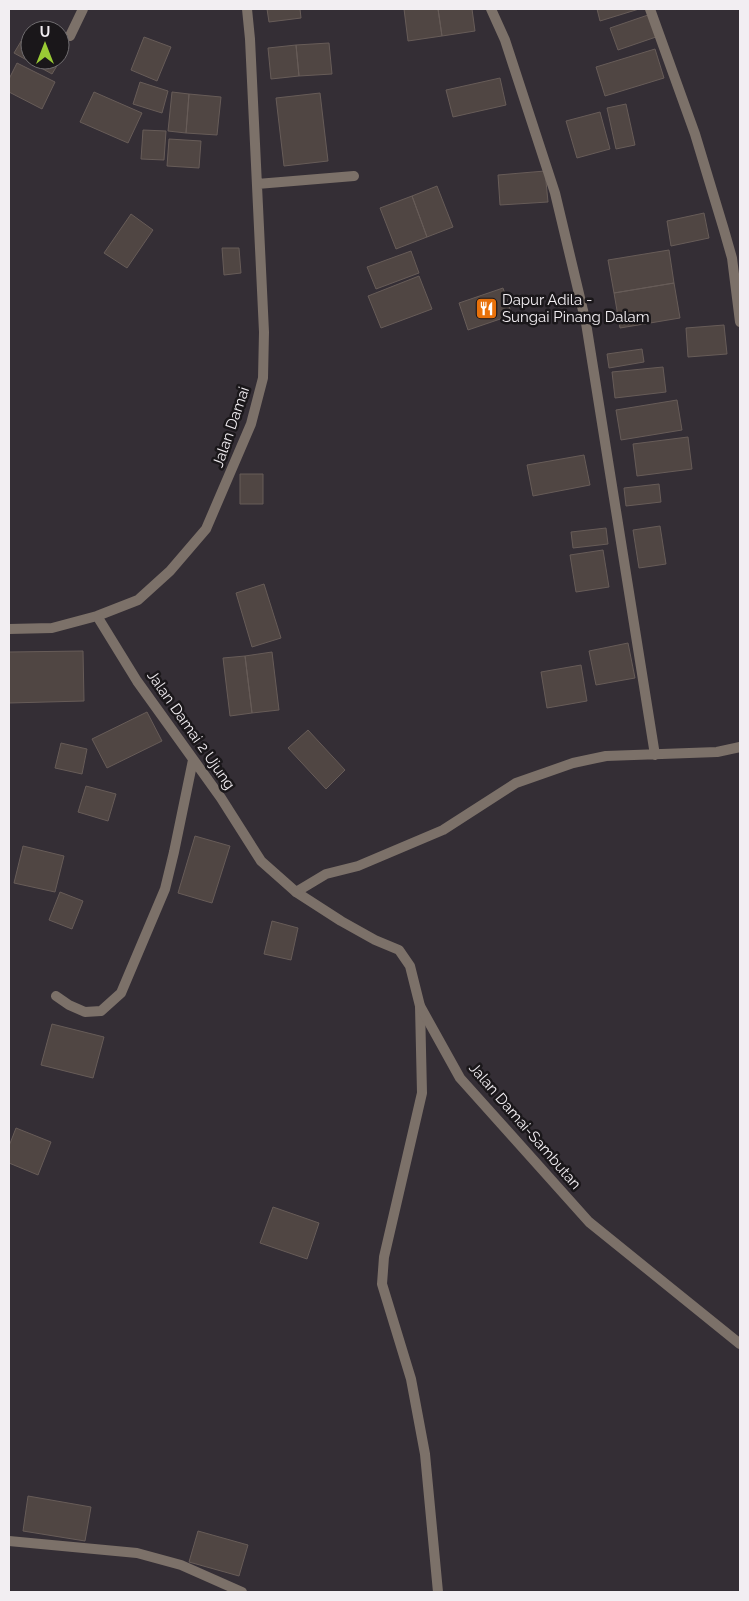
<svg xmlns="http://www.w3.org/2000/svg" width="749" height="1601" font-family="Raleway,sans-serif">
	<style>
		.building { fill: #504643; stroke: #675c58 }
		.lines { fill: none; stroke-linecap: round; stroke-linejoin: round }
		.minor { stroke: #7c7169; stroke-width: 10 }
		.tertiary { stroke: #7c7169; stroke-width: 10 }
		.labels { text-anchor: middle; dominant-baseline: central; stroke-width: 5; stroke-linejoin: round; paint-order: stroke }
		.poi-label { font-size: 15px; fill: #f2eef2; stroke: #1a171a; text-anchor: start }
		.street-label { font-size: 15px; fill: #f2eef2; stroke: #1a171a }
	</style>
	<rect width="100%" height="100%" fill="#342e35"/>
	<path class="building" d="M 267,9 L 300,9 L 301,18 L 269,22 Z
		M 404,9 L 438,9 L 442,36 L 408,41 Z
		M 438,9 L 472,9 L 475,31 L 442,36 Z
		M 597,9 L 639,9 L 600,21 Z
		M 648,15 L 656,37 L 618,50 L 610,28 Z
		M 26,33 L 30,35 L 30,60 L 60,60 L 60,52 L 64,54 L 52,74 L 14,53 Z
		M 144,37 L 171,47 L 157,81 L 131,70 Z
		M 329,43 L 332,74 L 299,76 L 296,45 Z
		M 296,45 L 299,76 L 271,79 L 268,48 Z
		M 655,49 L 664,78 L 605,96 L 596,67 Z
		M 17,63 L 55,82 L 42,109 L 9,92 L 9,79 Z
		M 500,78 L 506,105 L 453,117 L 446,90 Z
		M 140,82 L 168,91 L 162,113 L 133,104 Z
		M 94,92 L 142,113 L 128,143 L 80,122 Z
		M 172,92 L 189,94 L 186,133 L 168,131 Z
		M 320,93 L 328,161 L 284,166 L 276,98 Z
		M 189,94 L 221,97 L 217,135 L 186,133 Z
		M 626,104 L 635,145 L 616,149 L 607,108 Z
		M 600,112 L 610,149 L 577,158 L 566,121 Z
		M 143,130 L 166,131 L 164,160 L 141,159 Z
		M 169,139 L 201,141 L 199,168 L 167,166 Z
		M 545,171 L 548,202 L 500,205 L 498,175 Z
		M 437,186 L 453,227 L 427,237 L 412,196 Z
		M 412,196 L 427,237 L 396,249 L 380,208 Z
		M 704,213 L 709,238 L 671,246 L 667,221 Z
		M 131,214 L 153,230 L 127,268 L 104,253 Z
		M 222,248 L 239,248 L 241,273 L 224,275 Z
		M 669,250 L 674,283 L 614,293 L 608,260 Z
		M 411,251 L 419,273 L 376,289 L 367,267 Z
		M 419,276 L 432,309 L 381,328 L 368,296 Z
		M 674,283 L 680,318 L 620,328 L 614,293 Z
		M 503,288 L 512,315 L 468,330 L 459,303 Z
		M 724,325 L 727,354 L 688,357 L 686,328 Z
		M 642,349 L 644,362 L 609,368 L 607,354 Z
		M 663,367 L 666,392 L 615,398 L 612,372 Z
		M 677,400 L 682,430 L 621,440 L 616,410 Z
		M 688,437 L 692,469 L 637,476 L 633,444 Z
		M 584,455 L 590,485 L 533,496 L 527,465 Z
		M 240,474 L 263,474 L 263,504 L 240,504 Z
		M 659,484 L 661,502 L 626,506 L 624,488 Z
		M 660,526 L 666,564 L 639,568 L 633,530 Z
		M 606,528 L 608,544 L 573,548 L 571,532 Z
		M 603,550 L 609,587 L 576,592 L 570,555 Z
		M 264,584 L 281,638 L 252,647 L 236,593 Z
		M 628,643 L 635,678 L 596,685 L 589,651 Z
		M 83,651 L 84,701 L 9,703 L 9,652 Z
		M 272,652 L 279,710 L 252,713 L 245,656 Z
		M 245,656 L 252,713 L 230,716 L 223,658 Z
		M 581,665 L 587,701 L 547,708 L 541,672 Z
		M 147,712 L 162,741 L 107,768 L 92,739 Z
		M 308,730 L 345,770 L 326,789 L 288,748 Z
		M 61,743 L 87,749 L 82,774 L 55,768 Z
		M 86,786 L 116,794 L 108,821 L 78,812 Z
		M 195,836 L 230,846 L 212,903 L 178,893 Z
		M 23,846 L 64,856 L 55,892 L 14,883 Z
		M 60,892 L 83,901 L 72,929 L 49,920 Z
		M 272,921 L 298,928 L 291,960 L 264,954 Z
		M 52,1024 L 104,1037 L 93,1078 L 41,1065 Z
		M 16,1128 L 51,1142 L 38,1175 L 9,1163 L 9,1146 Z
		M 273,1207 L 319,1223 L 307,1259 L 260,1243 Z
		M 28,1496 L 91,1507 L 85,1541 L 23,1531 Z
		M 198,1531 L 248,1545 L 239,1576 L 189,1562 Z"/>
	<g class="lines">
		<path class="minor" d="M 491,9 L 505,40 L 555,193 L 586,323 L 655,755
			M 650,9 L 695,134 L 724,230 L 732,258 L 740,322
			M 70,36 L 83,9
			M 257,184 L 354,176
			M 97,616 L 137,681 L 221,798 L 261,861 L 296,892 L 326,874 L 358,866 L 443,830 L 516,783 L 573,763 L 606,756 L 717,752 L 740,747
			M 9,629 L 52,628 L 97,616 L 138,600 L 170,571 L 206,529 L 251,424 L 263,378 L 264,332 L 250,39 L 247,9
			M 56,996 L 69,1005 L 85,1012 L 101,1011 L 121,993 L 165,889 L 174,852 L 193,760
			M 420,1006 L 422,1093 L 384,1257 L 382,1284 L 411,1379 L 425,1454 L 438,1592
			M 9,1541 L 137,1553 L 181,1565 L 242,1592"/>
		<path class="tertiary" d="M 296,892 L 341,921 L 375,940 L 399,950 L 410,966 L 420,1006 L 460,1078 L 589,1222 L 740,1344"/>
	</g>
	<defs>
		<symbol id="restaurant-square" viewBox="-11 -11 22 22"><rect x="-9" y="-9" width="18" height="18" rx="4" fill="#e8710a" stroke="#1a171a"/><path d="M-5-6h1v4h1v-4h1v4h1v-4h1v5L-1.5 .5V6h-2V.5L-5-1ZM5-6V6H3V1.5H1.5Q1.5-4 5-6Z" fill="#fff"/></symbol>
	</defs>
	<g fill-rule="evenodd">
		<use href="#restaurant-square" x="474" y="296" width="25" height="25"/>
	</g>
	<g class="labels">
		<g class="poi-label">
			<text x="502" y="300">Dapur Adila -<tspan x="502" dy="17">Sungai Pinang Dalam</tspan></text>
		</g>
		<g class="street-label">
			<text transform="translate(231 427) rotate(-71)">Jalan Damai</text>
			<text transform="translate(191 730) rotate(55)">Jalan Damai 2 Ujung</text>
			<text transform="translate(525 1126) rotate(49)">Jalan Damai-Sambutan</text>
		</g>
	</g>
	<rect width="749" height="1601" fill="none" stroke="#f2eef2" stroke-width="20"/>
	<g transform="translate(45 45)"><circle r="24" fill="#1a171a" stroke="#706d70"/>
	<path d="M0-4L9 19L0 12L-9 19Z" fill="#9acb35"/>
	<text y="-8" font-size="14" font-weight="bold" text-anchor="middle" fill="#f2eef2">U</text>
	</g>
</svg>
